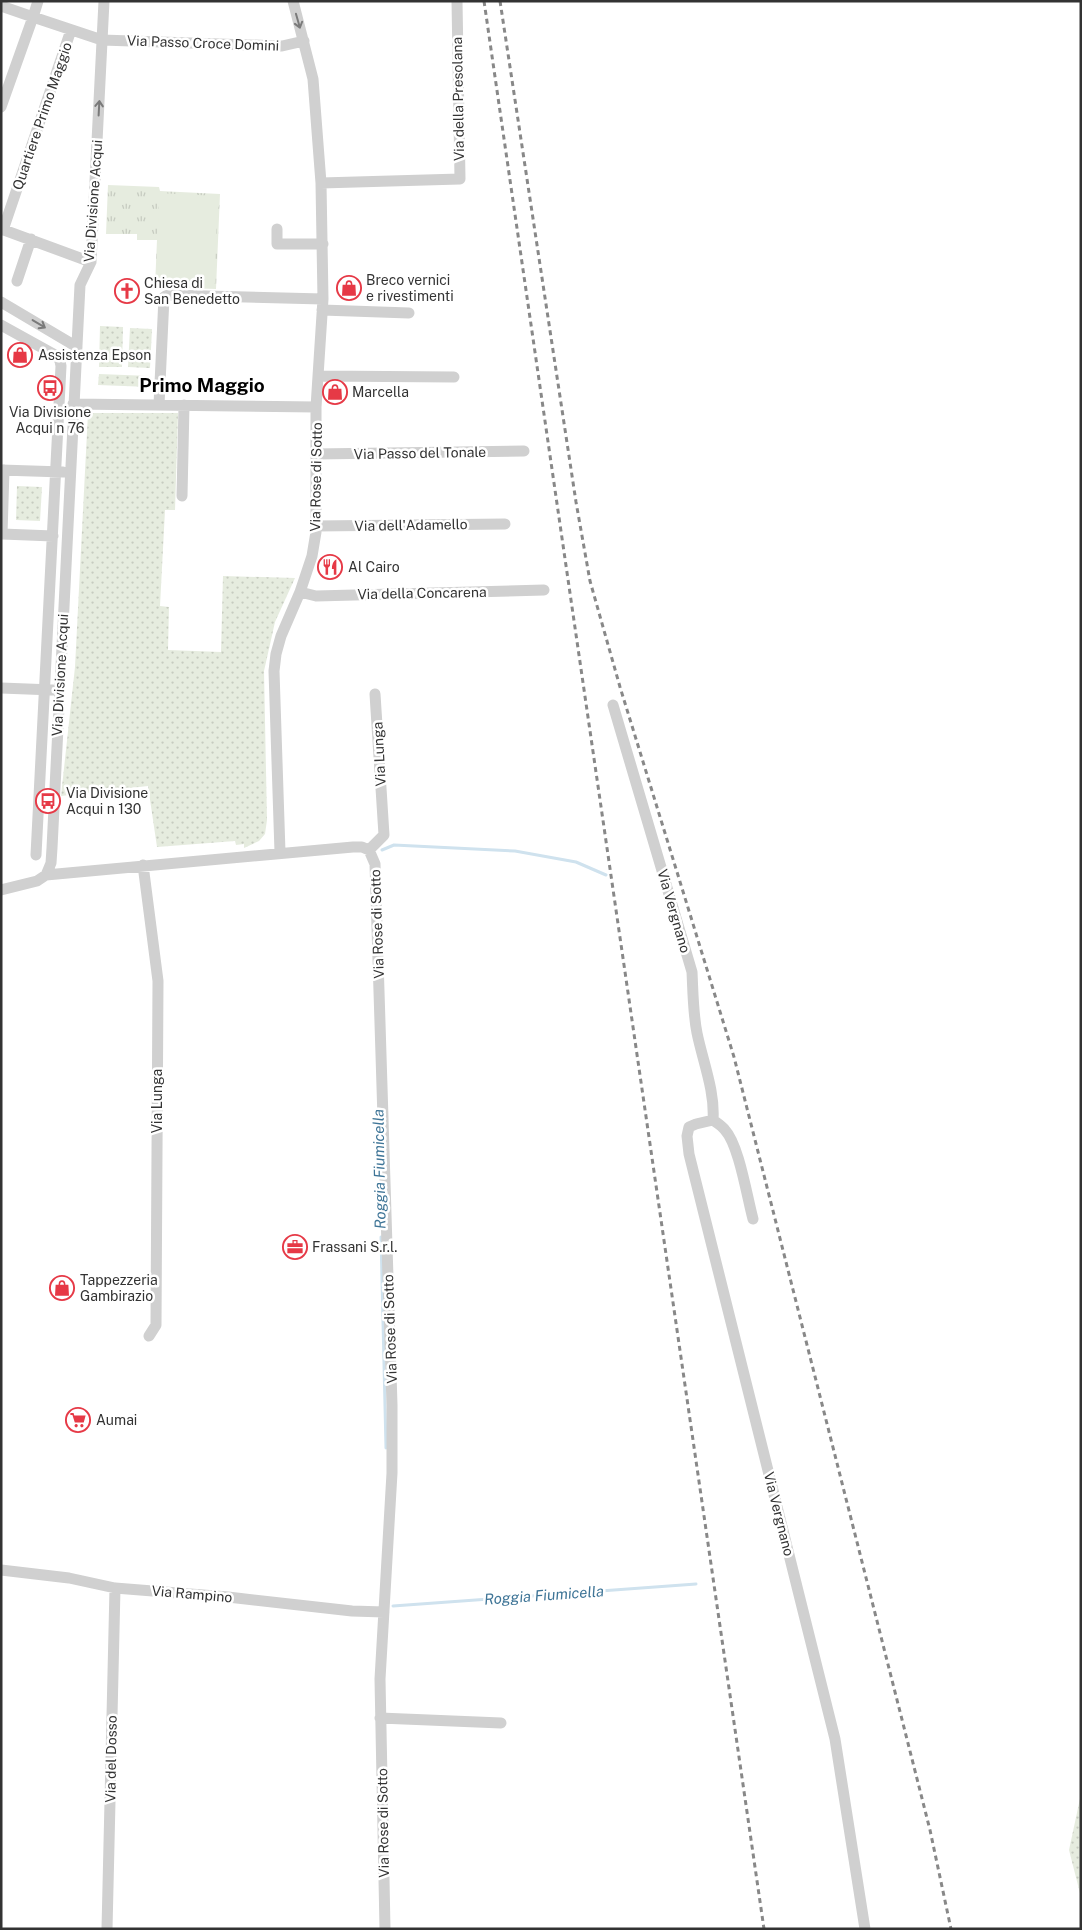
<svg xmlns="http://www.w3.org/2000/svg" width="1082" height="1930" font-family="'Public Sans',sans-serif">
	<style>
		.grass { fill: url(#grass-dots) }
		.park { fill: url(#park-tufts) }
		.garden { fill: #e6ecdf }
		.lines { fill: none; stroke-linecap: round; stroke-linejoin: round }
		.stream { stroke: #cfe2ee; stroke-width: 3 }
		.street { stroke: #d0d0d0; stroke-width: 11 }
		.rail { stroke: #888; stroke-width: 3; stroke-dasharray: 5 4; stroke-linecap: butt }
		.oneway { stroke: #7a7a7a }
		.labels { text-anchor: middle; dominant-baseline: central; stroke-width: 5; stroke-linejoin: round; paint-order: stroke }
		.street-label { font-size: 14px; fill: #333; stroke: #fff }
		.poi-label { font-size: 14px; fill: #333; stroke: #fff; text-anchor: start }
		.water-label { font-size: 15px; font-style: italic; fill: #3f7597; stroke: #fff }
		.district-label { font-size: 19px; font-weight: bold; fill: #000; stroke: #fff }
	</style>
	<defs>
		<pattern id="grass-dots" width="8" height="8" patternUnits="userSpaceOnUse" patternTransform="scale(1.25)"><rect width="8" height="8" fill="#e6ecdf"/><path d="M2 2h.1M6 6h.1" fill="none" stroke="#c6cbc0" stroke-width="1.8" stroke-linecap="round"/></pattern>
		<pattern id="park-tufts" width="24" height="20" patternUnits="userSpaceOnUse" patternTransform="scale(1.25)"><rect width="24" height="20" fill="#e6ecdf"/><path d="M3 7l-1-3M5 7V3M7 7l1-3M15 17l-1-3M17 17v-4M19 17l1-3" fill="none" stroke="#c6cbc0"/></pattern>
	</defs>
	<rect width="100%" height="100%" fill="#fff"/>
	<path class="grass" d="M 100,326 L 123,327 L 122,367 L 99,367 Z
		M 130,328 L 152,329 L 150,368 L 128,367 Z
		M 99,374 L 150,376 L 150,387 L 98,385 Z
		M 88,413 L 178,413 L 175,510 L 165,510 L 160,606 L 169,607 L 168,650 L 221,652 L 223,576 L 295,578 L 275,622 L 264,671 L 267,820 L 265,834 L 259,841 L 244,848 L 244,844 L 236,845 L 235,841 L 157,847 L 148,786 L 61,796 L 75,667 Z
		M 17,486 L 42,487 L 40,521 L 16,520 Z
		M 1081,1794 L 1081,1897 L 1069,1850 Z"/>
	<path class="park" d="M 108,185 L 159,187 L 160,191 L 220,194 L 216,289 L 155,287 L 157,240 L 137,240 L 137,234 L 106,234 Z"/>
	<path class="garden" d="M 159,193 L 218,196 L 214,287 L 156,285 Z"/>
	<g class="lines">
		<path class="stream" d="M 382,850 L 394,845 L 515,851 L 576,862 L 606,875
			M 381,1237 L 386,1448
			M 393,1606 L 696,1584"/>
		<path class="street" d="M 38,1 L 33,17 L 102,40 L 282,46 L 304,41
			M 1,6 L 33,17 L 1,107
			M 321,183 L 460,179 L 457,1
			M 1,229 L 91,262
			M 277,229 L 277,244 L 323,244
			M 3,230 L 71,30
			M 17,281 L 31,239
			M 1,302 L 77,347
			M 322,310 L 409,313
			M 1,325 L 57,356 L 60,361 L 61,366 L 36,855
			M 318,376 L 454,377
			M 73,404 L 316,407
			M 159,405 L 164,297 L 167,295 L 323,299
			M 315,454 L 524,451
			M 1,470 L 63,472
			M 4,470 L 2,534 L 53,536
			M 182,496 L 184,405
			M 316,526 L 505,524
			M 300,592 L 316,596 L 544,590
			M 1,688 L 53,690
			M 613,705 L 692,972 C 693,992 693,1013 697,1033 C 703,1062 715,1091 713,1120
			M 369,850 L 375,864 L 392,1405 L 392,1473 L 380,1679 L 385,1929
			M 369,850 L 384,835 L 375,694
			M 280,852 L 274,671 L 276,654 L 281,636 L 300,592 L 312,556 L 316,532 L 316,407 L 323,299 L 321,183 L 313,79 L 293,1
			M 143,865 L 158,981 L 156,1325 L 149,1336
			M 46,875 L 51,863 L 52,848 L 80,285 L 91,262 L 104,1
			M 1,890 L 37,881 L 46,875 L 353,847 L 362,847 L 369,850
			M 753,1219 C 747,1197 739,1145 725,1130 C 722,1126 717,1123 713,1120 L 696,1124 L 689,1127 L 687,1136 L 689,1154 L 835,1739 L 865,1929
			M 1,1570 L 69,1578 L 115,1588 L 228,1597 L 352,1611 L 384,1612
			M 380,1718 L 501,1723
			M 107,1929 L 115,1588"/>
		<path class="rail" d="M 484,1 L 764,1929
			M 500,1 L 576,502 L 590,581 L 620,687 L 734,1057 L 930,1830 L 951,1929"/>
	</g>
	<defs><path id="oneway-shaft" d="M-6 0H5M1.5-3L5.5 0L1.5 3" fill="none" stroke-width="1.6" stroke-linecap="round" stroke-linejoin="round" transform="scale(1.25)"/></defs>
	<g class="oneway">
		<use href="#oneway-shaft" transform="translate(298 21) rotate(74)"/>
		<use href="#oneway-shaft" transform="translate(99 108) rotate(-87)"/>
		<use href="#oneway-shaft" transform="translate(39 324) rotate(31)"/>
	</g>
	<defs>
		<symbol id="shop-ring" viewBox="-11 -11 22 22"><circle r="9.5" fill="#fff" stroke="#e63946" stroke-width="1.5"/><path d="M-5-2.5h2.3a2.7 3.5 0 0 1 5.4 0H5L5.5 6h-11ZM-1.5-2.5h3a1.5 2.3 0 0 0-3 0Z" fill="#e63946"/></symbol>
		<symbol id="church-ring" viewBox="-11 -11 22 22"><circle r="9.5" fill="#fff" stroke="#e63946" stroke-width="1.5"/><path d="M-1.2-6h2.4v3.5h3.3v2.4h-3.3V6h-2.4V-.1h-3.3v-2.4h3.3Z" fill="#e63946"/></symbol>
		<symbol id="bus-ring" viewBox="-11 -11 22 22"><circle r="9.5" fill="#fff" stroke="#e63946" stroke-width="1.5"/><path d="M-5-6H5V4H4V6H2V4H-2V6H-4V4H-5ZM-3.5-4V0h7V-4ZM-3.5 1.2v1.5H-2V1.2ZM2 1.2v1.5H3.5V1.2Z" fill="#e63946"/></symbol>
		<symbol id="restaurant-ring" viewBox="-11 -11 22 22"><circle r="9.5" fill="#fff" stroke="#e63946" stroke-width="1.5"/><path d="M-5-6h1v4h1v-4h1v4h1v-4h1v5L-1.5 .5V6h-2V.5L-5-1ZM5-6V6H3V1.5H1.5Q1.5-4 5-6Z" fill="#e63946"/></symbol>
		<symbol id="office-ring" viewBox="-11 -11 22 22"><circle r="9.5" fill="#fff" stroke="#e63946" stroke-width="1.5"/><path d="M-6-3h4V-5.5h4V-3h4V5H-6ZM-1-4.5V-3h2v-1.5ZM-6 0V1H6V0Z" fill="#e63946"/></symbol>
		<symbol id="supermarket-ring" viewBox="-11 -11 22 22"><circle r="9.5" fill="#fff" stroke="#e63946" stroke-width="1.5"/><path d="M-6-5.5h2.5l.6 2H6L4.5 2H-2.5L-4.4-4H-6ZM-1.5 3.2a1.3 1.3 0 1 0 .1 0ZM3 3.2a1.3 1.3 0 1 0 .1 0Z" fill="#e63946"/></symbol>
	</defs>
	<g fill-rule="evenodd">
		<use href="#shop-ring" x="335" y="274" width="28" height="28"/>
		<use href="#church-ring" x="113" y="277" width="28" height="28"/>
		<use href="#shop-ring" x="6" y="341" width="28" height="28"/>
		<use href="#bus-ring" x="36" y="374" width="28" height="28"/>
		<use href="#shop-ring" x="321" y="378" width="28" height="28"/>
		<use href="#restaurant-ring" x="316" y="553" width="28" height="28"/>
		<use href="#bus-ring" x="34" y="787" width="28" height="28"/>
		<use href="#office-ring" x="281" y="1233" width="28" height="28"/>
		<use href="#shop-ring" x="48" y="1274" width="28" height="28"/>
		<use href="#supermarket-ring" x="64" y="1406" width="28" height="28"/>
	</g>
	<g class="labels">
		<g class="street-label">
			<text transform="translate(203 43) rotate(2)">Via Passo Croce Domini</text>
			<text transform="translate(458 99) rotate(-91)">Via della Presolana</text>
			<text transform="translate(42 116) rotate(-71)">Quartiere Primo Maggio</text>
			<text transform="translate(93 201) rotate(-86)">Via Divisione Acqui</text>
			<text transform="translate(420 453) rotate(-1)">Via Passo del Tonale</text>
			<text transform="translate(316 477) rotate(-89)">Via Rose di Sotto</text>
			<text transform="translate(411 525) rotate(-1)">Via dell'Adamello</text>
			<text transform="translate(422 593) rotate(-1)">Via della Concarena</text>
			<text transform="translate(60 675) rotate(-87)">Via Divisione Acqui</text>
			<text transform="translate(379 754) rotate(-93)">Via Lunga</text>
			<text transform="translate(674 911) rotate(74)">Via Vergnano</text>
			<text transform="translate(377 924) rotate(-92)">Via Rose di Sotto</text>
			<text transform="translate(157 1101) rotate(-90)">Via Lunga</text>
			<text transform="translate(390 1329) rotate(-92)">Via Rose di Sotto</text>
			<text transform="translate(779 1514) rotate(76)">Via Vergnano</text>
			<text transform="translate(192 1594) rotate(5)">Via Rampino</text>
			<text transform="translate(111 1759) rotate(-89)">Via del Dosso</text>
			<text transform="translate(383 1823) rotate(-91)">Via Rose di Sotto</text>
		</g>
		<g class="poi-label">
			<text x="366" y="280">Breco vernici<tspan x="366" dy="16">e rivestimenti</tspan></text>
			<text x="144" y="283">Chiesa di<tspan x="144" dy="16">San Benedetto</tspan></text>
			<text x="38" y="355">Assistenza Epson</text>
			<text x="352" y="392">Marcella</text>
			<text x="50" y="412" text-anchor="middle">Via Divisione<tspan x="50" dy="16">Acqui n 76</tspan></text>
			<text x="348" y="567">Al Cairo</text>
			<text x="66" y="793">Via Divisione<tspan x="66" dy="16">Acqui n 130</tspan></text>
			<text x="312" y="1247">Frassani S.r.l.</text>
			<text x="80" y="1280">Tappezzeria<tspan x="80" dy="16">Gambirazio</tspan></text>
			<text x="96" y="1420">Aumai</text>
		</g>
		<g class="water-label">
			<text transform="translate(379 1169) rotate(-91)">Roggia Fiumicella</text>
			<text transform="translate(544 1595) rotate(-4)">Roggia Fiumicella</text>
		</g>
		<g class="district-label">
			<text x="202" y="385">Primo Maggio</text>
		</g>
	</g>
	<rect width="1082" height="1930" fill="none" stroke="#333333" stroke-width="5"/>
</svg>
